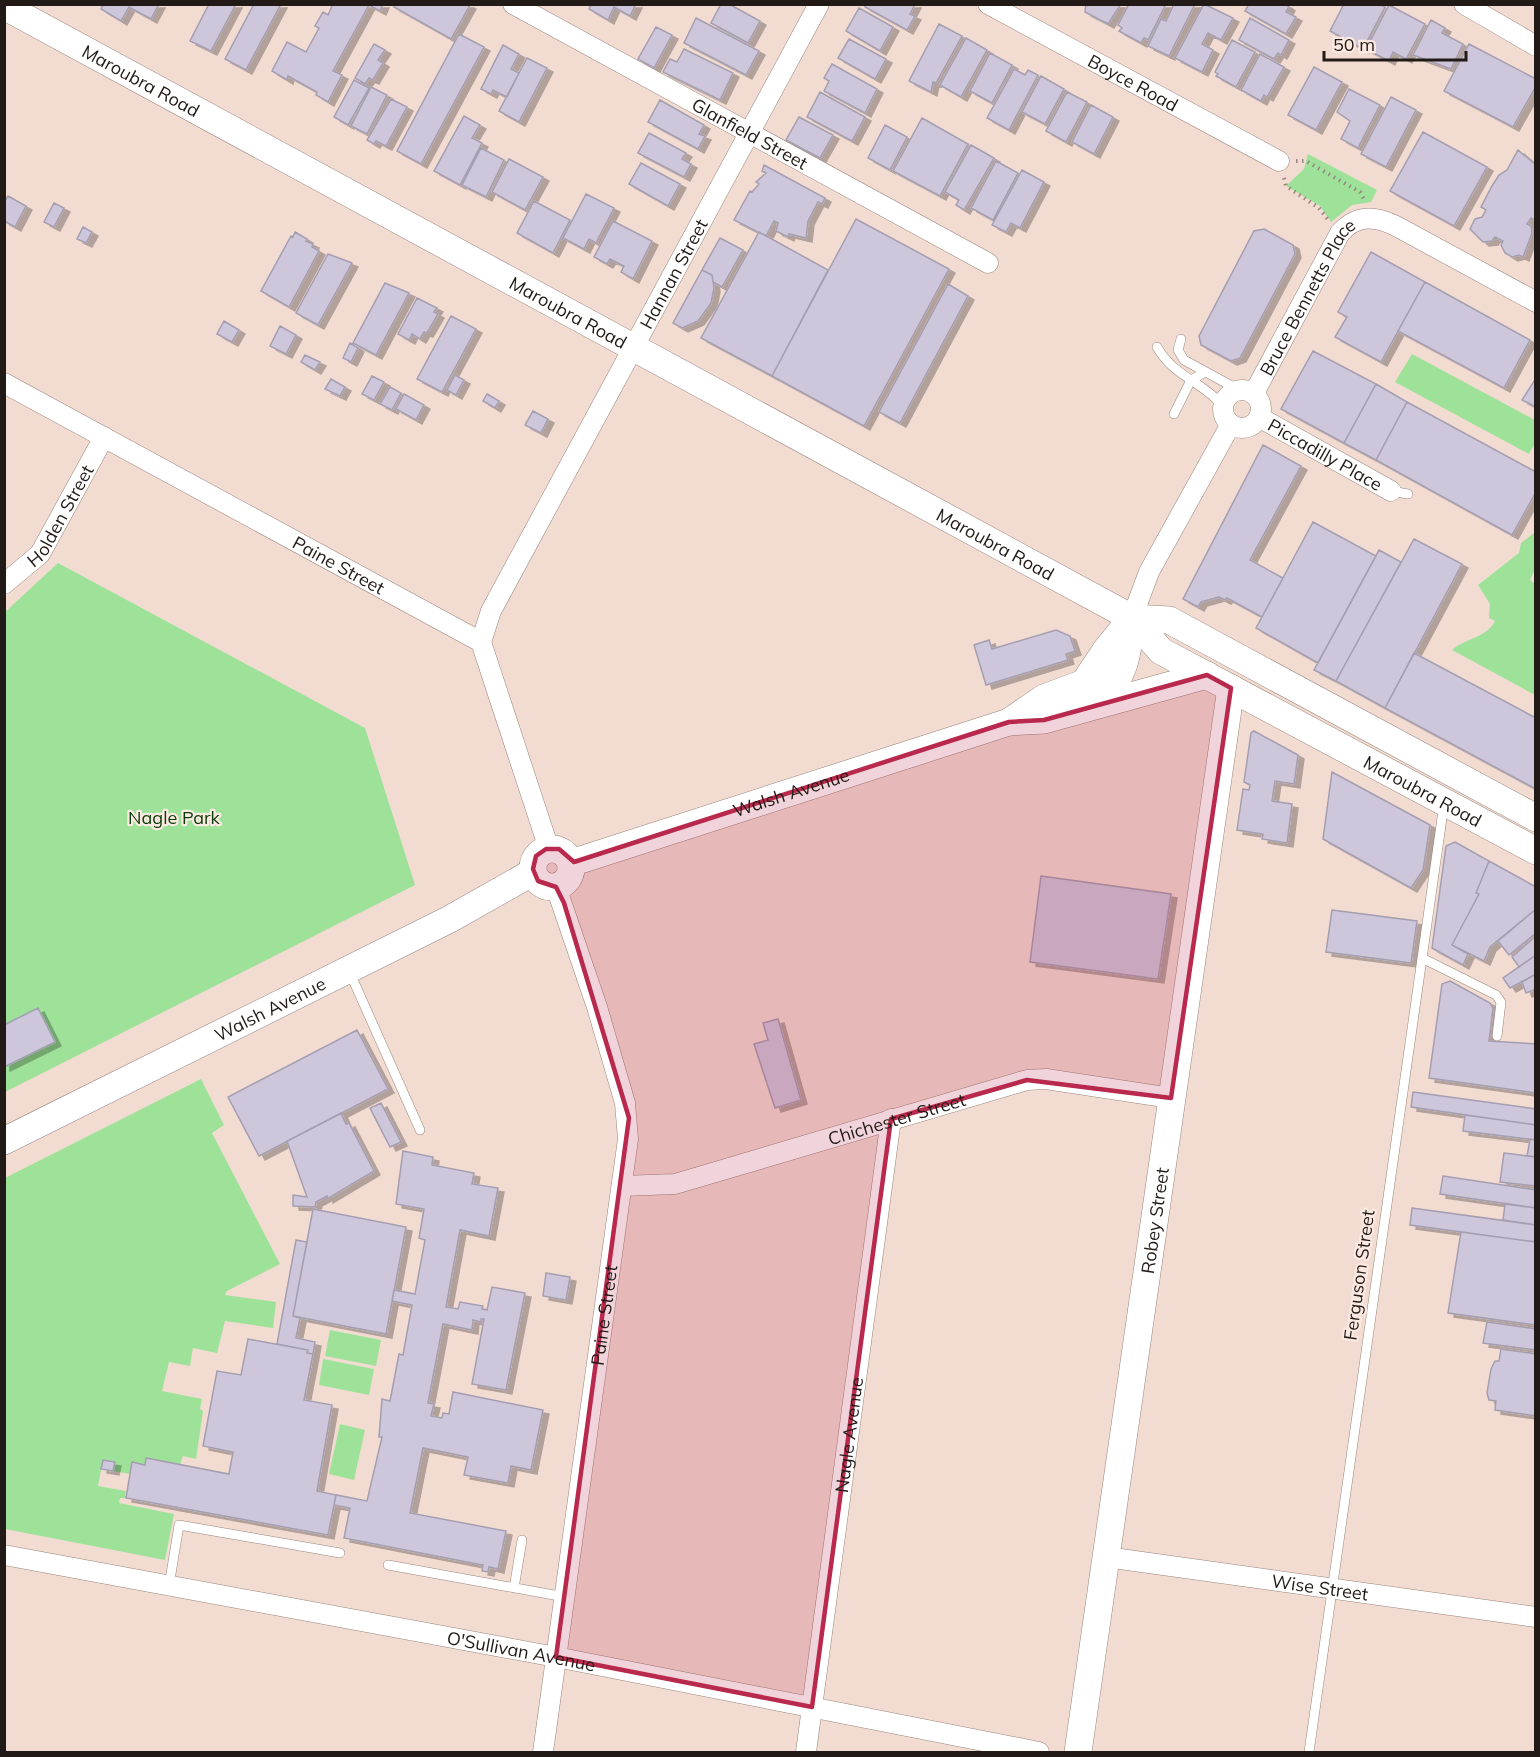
<svg xmlns="http://www.w3.org/2000/svg" width="1540" height="1757" font-family="Mulish,sans-serif">
	<style>
		.green { fill: #9ee299 }
		.building { fill: #cec7db; stroke: #a59eb1; stroke-width: 1.5; filter: url(#shadow) }
		.lines { fill: none; stroke-linecap: round; stroke-linejoin: round }
		.lane-casing { stroke: #99857c; stroke-width: 10 }
		.street-casing { stroke: #99857c; stroke-width: 21 }
		.secondary-casing { stroke: #99857c; stroke-width: 28 }
		.path { stroke: #96867f; stroke-width: 4; stroke-dasharray: 1.5 4.5; stroke-linecap: butt }
		.lane { stroke: #fff; stroke-width: 9 }
		.street { stroke: #fff; stroke-width: 20 }
		.secondary { stroke: #fff; stroke-width: 27 }
		.marked { fill: #b9284d; fill-opacity: 0.2; stroke: #b9284d; stroke-width: 4.5; stroke-linejoin: round }
		.labels { text-anchor: middle; dominant-baseline: central; stroke-width: 4.5; stroke-linejoin: round; paint-order: stroke }
		.street-label { font-size: 18px; fill: #221a16; stroke: #fceae2 }
		.park-label { font-size: 18px; fill: #073b07; stroke: #fceae2 }
	</style>
	<defs>
		<filter id="shadow"><feDropShadow dx="6" dy="4" stdDeviation="0" flood-color="#0004"/></filter>
	</defs>
	<rect width="100%" height="100%" fill="#f2dcd2"/>
	<path class="green" d="M 1308,154 L 1377,190 L 1371,202 L 1352,205 L 1331,222 L 1320,206 L 1286,186 L 1304,169 Z
		M 1412,354 L 1535,420 L 1535,443 L 1529,454 L 1395,382 Z
		M 1535,532 L 1535,569 L 1530,580 L 1536,585 L 1535,695 L 1452,650 C 1467,637 1485,639 1495,621 L 1489,618 L 1490,604 L 1478,585 L 1519,553 L 1521,543 Z
		M 58,563 L 365,728 L 415,885 L 5,1092 L 5,612 Z
		M 201,1079 L 224,1125 L 212,1133 L 280,1264 L 227,1291 L 225,1295 L 276,1302 L 273,1328 L 225,1321 L 217,1353 L 193,1348 L 190,1366 L 169,1362 L 162,1391 L 202,1399 L 200,1409 L 203,1411 L 196,1459 L 183,1456 L 180,1465 L 147,1458 L 145,1465 L 132,1463 L 130,1474 L 113,1471 L 114,1462 L 103,1460 L 98,1486 L 126,1491 L 125,1498 L 120,1498 L 119,1503 L 174,1514 L 165,1560 L 5,1529 L 5,1178 Z
		M 330,1330 L 381,1340 L 376,1366 L 325,1356 Z
		M 323,1359 L 374,1369 L 369,1395 L 319,1385 Z
		M 340,1424 L 365,1430 L 354,1480 L 329,1474 Z"/>
	<path class="building" d="M 103,4 L 159,4 L 151,19 L 129,7 L 121,21 L 101,9 Z
		M 209,4 L 236,4 L 211,51 L 190,41 Z
		M 254,4 L 281,4 L 246,70 L 225,59 Z
		M 333,4 L 383,4 L 380,11 L 369,5 L 333,71 L 342,75 L 328,102 L 316,95 L 317,92 L 288,76 L 287,80 L 272,71 L 287,42 L 306,52 L 319,28 L 315,26 L 323,12 L 328,15 Z
		M 396,4 L 468,4 L 470,5 L 451,39 L 394,7 Z
		M 591,4 L 636,4 L 630,16 L 614,7 L 608,20 L 589,9 Z
		M 721,4 L 729,4 L 760,21 L 748,43 L 711,23 Z
		M 866,4 L 915,4 L 910,14 L 915,16 L 907,30 L 865,7 Z
		M 1121,4 L 1108,24 L 1085,12 L 1086,4 Z
		M 1129,4 L 1166,4 L 1148,40 L 1144,38 L 1141,43 L 1119,31 L 1122,28 L 1118,25 Z
		M 1174,4 L 1195,4 L 1169,56 L 1148,46 L 1161,19 L 1166,21 Z
		M 1204,4 L 1233,18 L 1221,40 L 1208,33 L 1202,44 L 1213,50 L 1202,72 L 1175,58 Z
		M 1249,4 L 1285,4 L 1289,7 L 1286,12 L 1296,17 L 1286,34 L 1245,11 Z
		M 1344,4 L 1379,4 L 1385,7 L 1363,49 L 1330,31 Z
		M 1389,5 L 1425,24 L 1406,59 L 1393,52 L 1389,61 L 1366,49 Z
		M 859,8 L 893,27 L 880,51 L 846,31 Z
		M 696,18 L 759,51 L 746,75 L 684,43 Z
		M 1250,18 L 1289,40 L 1281,55 L 1278,53 L 1274,59 L 1239,40 Z
		M 1431,20 L 1445,28 L 1442,33 L 1463,44 L 1451,69 L 1413,55 Z
		M 939,24 L 962,36 L 936,83 L 933,82 L 931,92 L 909,81 Z
		M 656,27 L 672,35 L 654,68 L 638,59 Z
		M 459,34 L 484,47 L 421,164 L 397,151 Z
		M 966,38 L 987,50 L 961,97 L 940,85 Z
		M 849,39 L 886,59 L 875,79 L 838,58 Z
		M 1232,40 L 1255,52 L 1236,87 L 1216,76 L 1218,74 L 1215,72 Z
		M 374,44 L 385,50 L 378,60 L 383,63 L 373,80 L 369,78 L 365,84 L 355,78 Z
		M 1469,44 L 1536,79 L 1536,86 L 1513,127 L 1444,91 Z
		M 503,45 L 519,54 L 511,69 L 519,73 L 507,97 L 493,90 L 491,94 L 481,89 Z
		M 684,49 L 733,73 L 720,100 L 663,72 L 670,59 L 677,62 Z
		M 990,53 L 1012,65 L 992,103 L 970,91 Z
		M 1260,54 L 1284,67 L 1267,97 L 1264,95 L 1261,101 L 1241,90 Z
		M 527,58 L 547,68 L 519,122 L 499,111 Z
		M 832,64 L 877,89 L 865,113 L 824,91 L 829,81 L 824,78 Z
		M 1314,67 L 1342,82 L 1316,130 L 1288,115 Z
		M 1014,69 L 1025,75 L 1028,70 L 1038,75 L 1009,130 L 987,118 Z
		M 1041,76 L 1064,89 L 1045,124 L 1022,112 Z
		M 354,80 L 369,88 L 348,125 L 334,117 Z
		M 371,87 L 387,95 L 367,134 L 351,126 Z
		M 1349,89 L 1380,105 L 1358,148 L 1341,139 L 1350,121 L 1337,112 Z
		M 820,92 L 865,117 L 852,141 L 807,117 Z
		M 1067,92 L 1087,102 L 1066,142 L 1046,131 Z
		M 1391,97 L 1416,110 L 1386,167 L 1361,154 Z
		M 391,99 L 407,107 L 386,146 L 376,141 L 374,144 L 367,140 Z
		M 660,100 L 704,125 L 699,134 L 705,136 L 698,149 L 648,122 Z
		M 1091,105 L 1113,117 L 1094,154 L 1072,142 Z
		M 464,116 L 480,125 L 472,138 L 482,143 L 460,185 L 434,171 Z
		M 799,117 L 833,135 L 820,158 L 786,140 Z
		M 922,118 L 968,144 L 940,196 L 893,171 Z
		M 885,125 L 907,137 L 890,170 L 868,158 Z
		M 1423,132 L 1487,167 L 1454,226 L 1390,191 Z
		M 649,133 L 686,153 L 682,159 L 691,164 L 684,177 L 638,153 Z
		M 971,145 L 994,158 L 964,210 L 956,205 L 959,200 L 945,192 Z
		M 481,148 L 504,160 L 486,197 L 462,185 Z
		M 1518,150 L 1536,165 L 1536,221 L 1531,218 L 1527,224 L 1531,226 L 1532,233 L 1523,257 L 1519,255 L 1512,257 L 1505,253 L 1501,245 L 1503,241 L 1495,237 L 1492,241 L 1483,242 L 1470,229 L 1475,219 L 1482,217 L 1486,210 L 1481,207 L 1492,186 L 1499,175 L 1507,170 Z
		M 509,159 L 543,177 L 525,210 L 492,192 Z
		M 996,161 L 1018,173 L 993,220 L 971,208 Z
		M 641,163 L 680,184 L 668,206 L 629,184 Z
		M 764,165 L 825,198 L 822,204 L 818,202 L 808,221 L 806,238 L 789,234 L 788,237 L 776,231 L 778,223 L 774,221 L 766,236 L 734,220 L 750,191 L 752,192 L 759,184 L 756,182 L 766,173 L 762,171 Z
		M 1022,170 L 1044,182 L 1020,228 L 1011,223 L 1006,232 L 992,225 Z
		M 586,194 L 614,208 L 596,243 L 589,239 L 584,249 L 563,238 Z
		M 8,196 L 26,206 L 15,227 L 4,221 L 4,203 Z
		M 534,201 L 570,220 L 553,253 L 517,233 Z
		M 54,203 L 64,208 L 54,227 L 44,222 Z
		M 856,219 L 949,269 L 864,426 L 772,376 Z
		M 613,221 L 652,241 L 633,279 L 621,272 L 624,266 L 610,259 L 607,264 L 594,257 Z
		M 83,227 L 92,232 L 86,243 L 77,239 Z
		M 1264,229 L 1293,245 L 1295,254 L 1240,358 L 1231,361 L 1201,345 L 1199,336 L 1254,231 Z
		M 295,232 L 307,239 L 306,241 L 313,244 L 312,247 L 319,251 L 289,307 L 261,291 L 291,236 L 293,237 Z
		M 759,232 L 828,270 L 772,376 L 701,338 Z
		M 720,238 L 743,250 L 722,287 L 713,282 L 712,275 L 702,270 Z
		M 1371,252 L 1425,282 L 1381,362 L 1335,337 L 1347,317 L 1338,312 Z
		M 328,254 L 352,263 L 318,325 L 296,313 Z
		M 702,270 L 712,275 L 714,288 L 711,303 L 698,321 L 682,328 L 673,323 Z
		M 1425,282 L 1530,340 L 1504,388 L 1398,331 Z
		M 385,283 L 409,293 L 376,355 L 353,343 Z
		M 948,284 L 968,296 L 900,423 L 879,412 Z
		M 417,298 L 437,308 L 434,312 L 438,314 L 427,333 L 424,332 L 420,339 L 412,334 L 409,340 L 398,334 Z
		M 451,316 L 476,329 L 442,392 L 417,379 Z
		M 224,321 L 239,330 L 232,342 L 217,334 Z
		M 280,326 L 296,335 L 286,354 L 270,346 Z
		M 350,343 L 358,348 L 351,362 L 343,358 Z
		M 1313,351 L 1376,384 L 1344,443 L 1281,409 Z
		M 305,355 L 320,362 L 315,370 L 301,362 Z
		M 455,375 L 464,380 L 456,395 L 447,390 Z
		M 372,376 L 384,382 L 374,400 L 362,394 Z
		M 1536,378 L 1536,407 L 1522,400 Z
		M 331,379 L 345,387 L 340,396 L 325,389 Z
		M 1376,384 L 1407,402 L 1376,460 L 1344,443 Z
		M 390,387 L 401,393 L 392,410 L 380,404 Z
		M 404,394 L 424,405 L 416,420 L 396,409 Z
		M 487,394 L 499,401 L 495,408 L 483,401 Z
		M 1407,402 L 1536,472 L 1536,492 L 1512,535 L 1376,460 Z
		M 533,411 L 548,419 L 541,433 L 525,425 Z
		M 1263,445 L 1301,466 L 1250,560 L 1283,578 L 1262,617 L 1227,598 L 1225,600 L 1219,597 L 1201,602 L 1198,607 L 1183,599 Z
		M 1313,522 L 1376,556 L 1318,663 L 1256,628 Z
		M 1414,539 L 1462,564 L 1385,708 L 1336,681 Z
		M 1379,550 L 1401,562 L 1336,681 L 1314,670 Z
		M 1056,630 L 1070,636 L 1075,651 L 1066,654 L 1068,660 L 986,685 L 974,645 L 989,640 L 992,649 Z
		M 1414,653 L 1536,718 L 1536,789 L 1385,708 Z
		M 1254,731 L 1298,755 L 1294,784 L 1275,781 L 1272,801 L 1292,804 L 1287,843 L 1262,839 L 1263,834 L 1237,830 L 1243,789 L 1249,790 L 1250,785 L 1244,782 L 1251,733 Z
		M 1332,772 L 1430,825 L 1423,870 L 1411,888 L 1323,839 Z
		M 1455,842 L 1489,861 L 1476,893 L 1479,894 L 1452,945 L 1468,954 L 1463,965 L 1432,948 L 1446,846 Z
		M 1489,861 L 1536,887 L 1536,909 L 1490,947 L 1484,961 L 1452,945 L 1479,894 L 1476,893 Z
		M 1041,876 L 1171,894 L 1158,979 L 1030,962 Z
		M 1536,909 L 1536,933 L 1509,955 L 1498,941 Z
		M 1332,910 L 1417,921 L 1411,963 L 1326,952 Z
		M 1536,936 L 1536,955 L 1519,967 L 1512,957 Z
		M 1536,955 L 1536,974 L 1510,988 L 1503,978 Z
		M 1536,974 L 1536,989 L 1526,993 L 1522,982 Z
		M 1450,981 L 1490,1003 L 1493,1008 L 1489,1041 L 1536,1044 L 1536,1093 L 1429,1078 L 1442,984 Z
		M 38,1008 L 55,1042 L 4,1067 L 4,1025 Z
		M 778,1019 L 801,1100 L 775,1108 L 754,1044 L 768,1040 L 763,1023 Z
		M 357,1030 L 388,1089 L 259,1156 L 228,1097 Z
		M 1413,1092 L 1536,1109 L 1536,1125 L 1411,1107 Z
		M 381,1103 L 401,1142 L 390,1147 L 370,1108 Z
		M 341,1113 L 346,1124 L 349,1123 L 374,1171 L 327,1199 L 327,1196 L 316,1202 L 315,1207 L 293,1206 L 293,1195 L 307,1197 L 287,1141 Z
		M 1465,1115 L 1536,1125 L 1536,1140 L 1463,1131 Z
		M 1530,1139 L 1536,1140 L 1536,1157 L 1527,1156 Z
		M 403,1151 L 433,1157 L 432,1165 L 474,1173 L 472,1184 L 498,1188 L 489,1236 L 460,1230 L 446,1307 L 458,1309 L 460,1302 L 483,1306 L 482,1309 L 487,1310 L 492,1287 L 525,1293 L 506,1390 L 472,1384 L 484,1319 L 481,1319 L 481,1322 L 473,1320 L 472,1330 L 443,1324 L 428,1403 L 434,1404 L 431,1416 L 442,1418 L 443,1413 L 449,1414 L 453,1392 L 543,1410 L 531,1470 L 511,1466 L 508,1483 L 464,1475 L 468,1457 L 423,1448 L 410,1513 L 506,1531 L 498,1569 L 489,1567 L 488,1572 L 482,1571 L 483,1565 L 344,1538 L 350,1508 L 334,1505 L 336,1495 L 367,1501 L 382,1437 L 379,1437 L 382,1399 L 390,1401 L 399,1354 L 403,1355 L 412,1305 L 392,1301 L 394,1290 L 415,1294 L 425,1240 L 419,1238 L 424,1209 L 396,1204 Z
		M 1504,1153 L 1536,1157 L 1536,1186 L 1500,1182 Z
		M 1443,1176 L 1536,1190 L 1536,1208 L 1440,1194 Z
		M 1505,1204 L 1536,1208 L 1536,1225 L 1503,1220 Z
		M 1412,1208 L 1536,1225 L 1536,1242 L 1410,1225 Z
		M 313,1209 L 406,1227 L 386,1334 L 293,1316 Z
		M 1461,1232 L 1536,1242 L 1536,1325 L 1448,1313 Z
		M 296,1240 L 307,1242 L 293,1316 L 300,1318 L 296,1338 L 315,1342 L 313,1354 L 307,1353 L 308,1350 L 277,1344 Z
		M 546,1273 L 570,1277 L 566,1300 L 543,1296 Z
		M 1487,1322 L 1536,1329 L 1536,1350 L 1483,1343 Z
		M 248,1339 L 308,1350 L 307,1353 L 313,1354 L 304,1400 L 332,1405 L 317,1491 L 336,1495 L 328,1535 L 126,1498 L 132,1462 L 145,1465 L 146,1458 L 229,1474 L 233,1452 L 203,1446 L 217,1371 L 241,1375 Z
		M 1501,1349 L 1536,1354 L 1536,1416 L 1495,1410 L 1496,1401 L 1489,1400 L 1487,1393 L 1491,1369 L 1495,1361 L 1499,1361 Z
		M 103,1460 L 115,1462 L 113,1471 L 101,1469 Z"/>
	<g class="lines">
		<defs>
			<path id="lane" d="M 1181,339 L 1178,350 L 1184,360 L 1239,390
				M 1157,347 C 1175,378 1201,380 1223,406
				M 1174,414 L 1191,380 L 1205,372
				M 1391,491 L 1408,494
				M 1422,958 L 1496,995 L 1501,1002 L 1497,1036
				M 350,973 L 420,1130
				M 388,1565 L 565,1597
				M 169,1586 L 179,1525 L 340,1553
				M 514,1588 L 522,1540
				M 1309,1752 L 1444,804"/>
			<g id="street">
				<path id="s1" d="M 513,4 L 988,263"/>
				<path id="s2" d="M 988,4 L 1279,161"/>
				<path d="M 1464,4 L 1536,46"/>
				<path id="s3" d="M 4,383 L 481,642 L 549,849"/>
				<circle cx="1242" cy="409" r="19"/>
				<path id="s4" d="M 1254,393 L 1340,233 C 1357,214 1375,216 1396,226 L 1536,302"/>
				<path id="s5" d="M 1259,417 L 1391,491"/>
				<path id="s6" d="M 4,584 L 40,554 L 104,437"/>
				<path d="M 1132,618 L 1149,572 L 1231,424"/>
				<path id="s7" d="M 481,642 L 491,611 L 819,4"/>
				<path id="s8" d="M 622,1186 L 675,1184 L 1027,1080 L 1046,1079 L 1171,1098"/>
				<path id="s9" d="M 4,1555 L 556,1657 L 1039,1752"/>
				<path id="s10" d="M 1106,1557 L 1536,1617"/>
				<path id="s11" d="M 543,1752 L 628,1139 L 625,1103 L 597,1007 L 556,887"/>
				<path id="s12" d="M 806,1752 L 891,1119"/>
			</g>
			<g id="secondary">
				<path id="s13" d="M 4,6 L 1132,618 L 1161,651 L 1536,851"/>
				<path d="M 1132,618 L 1169,620 L 1536,818"/>
				<path d="M 1100,704 C 1126,672 1127,658 1132,618"/>
				<path d="M 1009,722 L 1044,698 L 1084,683 L 1106,650 L 1132,618"/>
				<circle cx="552" cy="868" r="19"/>
				<path id="s14" d="M 571,863 L 1009,722 L 1044,720 L 1207,675"/>
				<path id="s15" d="M 4,1141 L 450,919 L 533,872"/>
				<path id="s16" d="M 1078,1752 L 1231,688"/>
			</g>
		</defs>
		<use href="#lane" class="lane-casing"/>
		<use href="#street" class="street-casing"/>
		<use href="#secondary" class="secondary-casing"/>
		<path class="path" d="M 1296,161 L 1306,161 L 1360,192 L 1365,201
			M 1284,178 L 1286,186 L 1319,208 L 1329,221"/>
		<use href="#lane" class="lane"/>
		<use href="#street" class="street"/>
		<use href="#secondary" class="secondary"/>
	</g>
	<path class="marked" d="M 1207,675 L 1231,688 L 1171,1098 L 1027,1080 L 891,1119 L 812,1707 L 556,1657 L 629,1118 L 564,903 L 556,887 L 538,881 L 533,869 L 536,856 L 546,849 L 559,849 L 574,862 L 1009,722 L 1044,720 Z"/>
	<g class="labels">
		<g class="street-label">
			<text stroke="none"><textPath href="#s13" startOffset="156">Maroubra Road</textPath></text>
			<text stroke="none"><textPath href="#s2" startOffset="165">Boyce Road</textPath></text>
			<text stroke="none"><textPath href="#s1" startOffset="270">Glanfield Street</textPath></text>
			<text stroke="none"><textPath href="#s7" startOffset="416">Hannan Street</textPath></text>
			<text stroke="none"><textPath href="#s4" startOffset="110">Bruce Bennetts Place</textPath></text>
			<text stroke="none"><textPath href="#s13" startOffset="642">Maroubra Road</textPath></text>
			<text stroke="none"><textPath href="#s5" startOffset="76">Piccadilly Place</textPath></text>
			<text stroke="none"><textPath href="#s6" startOffset="90">Holden Street</textPath></text>
			<text stroke="none"><textPath href="#s13" startOffset="1128">Maroubra Road</textPath></text>
			<text stroke="none"><textPath href="#s3" startOffset="381">Paine Street</textPath></text>
			<text stroke="none"><textPath href="#s13" startOffset="1624">Maroubra Road</textPath></text>
			<text stroke="none"><textPath href="#s14" startOffset="231">Walsh Avenue</textPath></text>
			<text stroke="none"><textPath href="#s15" startOffset="297">Walsh Avenue</textPath></text>
			<text stroke="none"><textPath href="#s8" startOffset="284">Chichester Street</textPath></text>
			<text stroke="none"><textPath href="#s16" startOffset="537">Robey Street</textPath></text>
			<text transform="translate(1359 1275) rotate(-82)">Ferguson Street</text>
			<text stroke="none"><textPath href="#s11" startOffset="441">Paine Street</textPath></text>
			<text stroke="none"><textPath href="#s12" startOffset="320">Nagle Avenue</textPath></text>
			<text stroke="none"><textPath href="#s10" startOffset="216">Wise Street</textPath></text>
			<text stroke="none"><textPath href="#s9" startOffset="526">O'Sullivan Avenue</textPath></text>
		</g>
		<g class="park-label">
			<text x="174" y="817">Nagle Park</text>
		</g>
	</g>
	<rect width="1540" height="1757" fill="none" stroke="#221a16" stroke-width="12"/>
	<path d="M1324 51v9h142v-9" fill="none" stroke="#221a16" stroke-width="3"/>
	<text x="1333" y="51" font-size="18" fill="#221a16" stroke="#fceae2" stroke-width="4.5" paint-order="stroke">50 m</text>
</svg>
